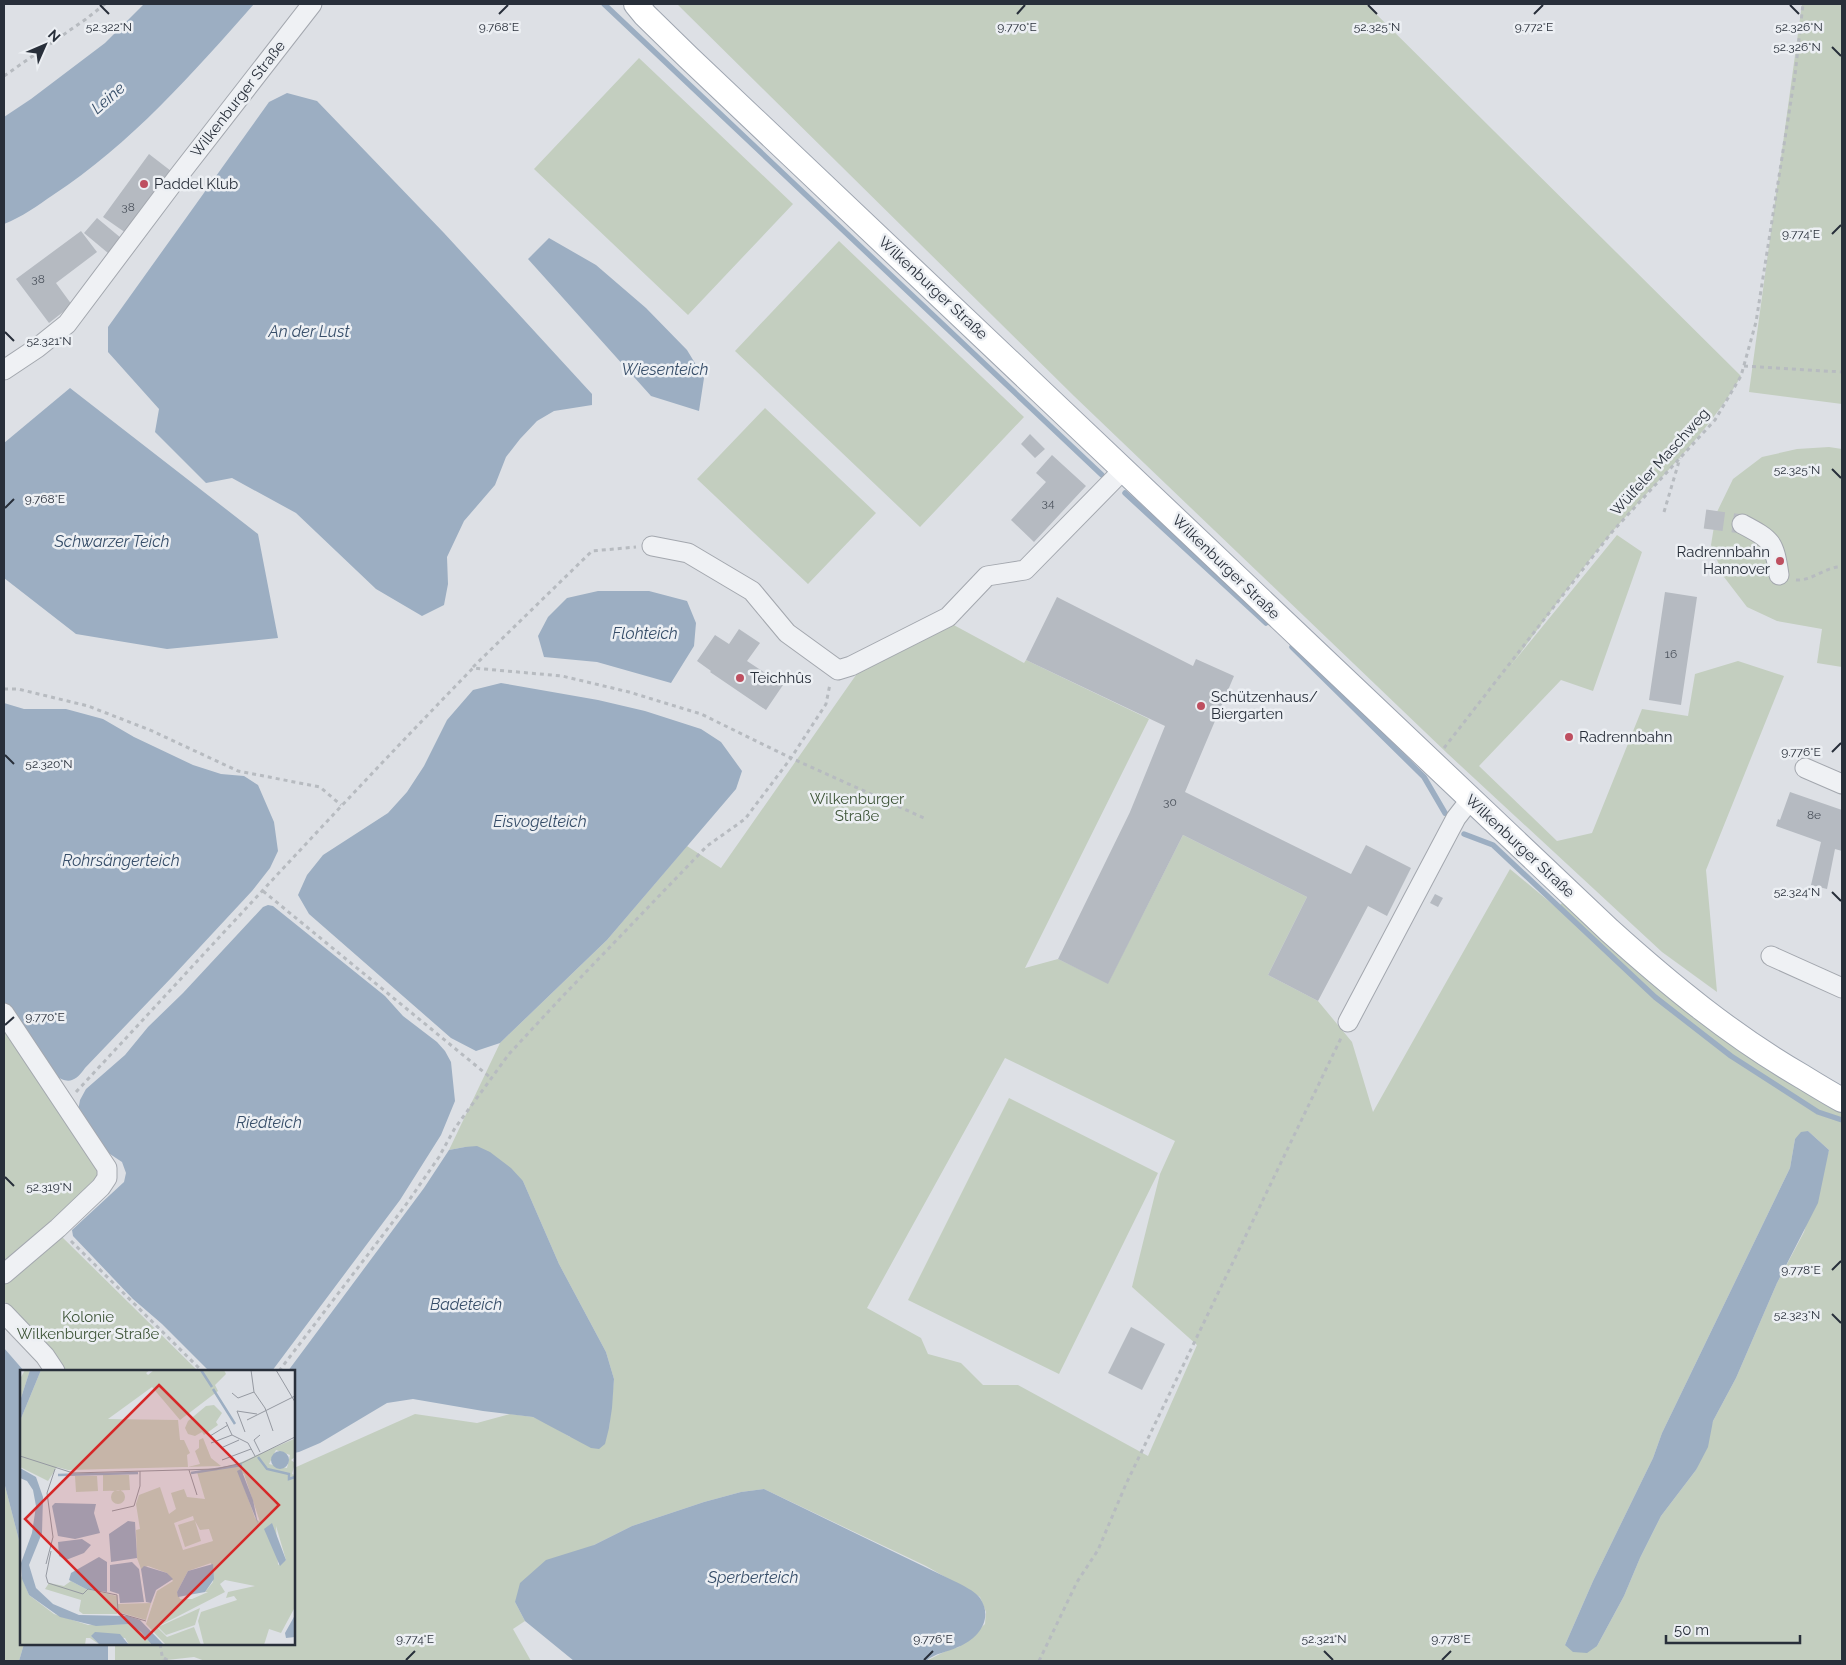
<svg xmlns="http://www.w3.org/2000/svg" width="1846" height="1665" font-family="Raleway,sans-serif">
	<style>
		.green { fill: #c3cebf; fill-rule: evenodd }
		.water { fill: #9caec2 }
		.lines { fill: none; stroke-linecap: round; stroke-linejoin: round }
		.stream { stroke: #9caec2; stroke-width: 5.5 }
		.building { fill: #b5bac1 }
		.minor-tunnel { stroke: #b9bdc3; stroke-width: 19; stroke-dasharray: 19 9; stroke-linecap: butt }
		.minor-casing { stroke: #a3a7ae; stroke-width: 21 }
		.major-casing { stroke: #9ea5b0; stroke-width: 26 }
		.path { stroke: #b7bbc0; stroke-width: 3; stroke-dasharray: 4 4; stroke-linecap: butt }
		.minor { stroke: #eff1f4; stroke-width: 19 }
		.major { stroke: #fff; stroke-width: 24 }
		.ticks { fill: none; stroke: #282f3a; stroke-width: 2 }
		.poi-dot { fill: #be4f60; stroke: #eceff3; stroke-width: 2 }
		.labels { text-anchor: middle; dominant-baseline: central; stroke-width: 5; stroke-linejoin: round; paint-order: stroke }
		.number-label { font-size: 12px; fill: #4b525c }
		.street-label { font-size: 15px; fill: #282f3a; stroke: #eceff3 }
		.poi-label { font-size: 15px; fill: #282f3a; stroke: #eceff3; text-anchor: start }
		.park-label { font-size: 15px; fill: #3d5437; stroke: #eceff3 }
		.water-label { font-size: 16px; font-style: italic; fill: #374e69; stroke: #eceff3 }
		.inset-river { fill: none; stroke: #9caec2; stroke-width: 2.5 }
		.inset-road { fill: none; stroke: #9599a1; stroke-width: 1 }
		.view { fill: #d62828; fill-opacity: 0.15; stroke: #d62828; stroke-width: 2.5 }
		.inset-edge { fill: none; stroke: #282f3a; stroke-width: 2.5 }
		.ticks-label { font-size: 12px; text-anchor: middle; fill: #282f3a; stroke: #eceff3; stroke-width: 5; stroke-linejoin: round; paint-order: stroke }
	</style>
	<rect width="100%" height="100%" fill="#dde0e5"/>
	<path class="green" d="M 677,4 L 1366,4 L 1741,376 C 1709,433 1655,482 1613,531 C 1577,574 1545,620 1512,664 L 1617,535 L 1642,552 L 1593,691 L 1561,680 L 1479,766 L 1557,841 L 1592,833 L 1642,709 L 1688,716 L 1695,674 L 1738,661 L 1784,676 L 1706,870 L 1717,992 L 1662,952 L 1448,754 L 1074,396 Z
		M 1802,4 L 1842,4 L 1842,404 L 1749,392 Z
		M 639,58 L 793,204 L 688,315 L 534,169 Z
		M 839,241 L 1024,417 L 920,527 L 735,351 Z
		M 765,408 L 876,513 L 808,584 L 697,479 Z
		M 1829,447 L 1842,449 L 1842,667 L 1817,663 L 1822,629 L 1777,621 L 1747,607 L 1724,577 L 1711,545 L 1716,514 L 1733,479 L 1762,457 L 1797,449 Z
		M 950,623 L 1024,663 L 1026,660 L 1149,719 L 1025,968 L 1058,959 L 1108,983 L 1183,835 L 1307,897 L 1268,975 L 1318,1001 L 1352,1042 L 1373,1112 L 1510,869 L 1557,908 L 1571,894 L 1609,930 L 1842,1100 L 1842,1661 L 926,1661 L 948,1650 L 959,1647 L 985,1624 L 986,1612 L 980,1597 L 926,1566 L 764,1489 L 741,1492 L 704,1502 L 632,1526 L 594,1545 L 515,1602 L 525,1621 L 513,1629 L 531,1661 L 205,1661 L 194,1657 L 158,1661 L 115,1661 L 115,1644 L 294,1644 L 294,1468 L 415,1414 L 477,1423 L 510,1414 L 533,1417 L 550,1425 L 570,1437 L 609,1428 L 614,1379 L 606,1352 L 559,1264 L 523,1181 L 465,1147 L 449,1150 L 500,1043 L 607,940 L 687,846 L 721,868 L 863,665 ZM 1005,1058 L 1175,1141 L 1160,1174 L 1132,1287 L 1197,1345 L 1148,1456 L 1018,1385 L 983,1385 L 961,1363 L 928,1354 L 921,1338 L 867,1308 ZM 1808,1131 L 1829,1150 L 1804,1232 L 1777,1283 L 1736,1378 L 1713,1421 L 1696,1470 L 1661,1516 L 1640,1558 L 1624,1596 L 1597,1646 L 1565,1645 L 1593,1581 L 1653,1458 L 1662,1433 L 1790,1168 L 1795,1139 Z
		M 4,1019 L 102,1176 L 4,1269 Z
		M 1009,1098 L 1158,1173 L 1059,1374 L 908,1300 Z
		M 59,1234 L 198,1371 L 65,1371 L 31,1327 L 4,1301 L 4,1281 Z
		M 4,1482 L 20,1544 L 21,1644 L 24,1644 L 19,1661 L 4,1661 Z"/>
	<path class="water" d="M 144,4 L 254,4 C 193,73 131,144 53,195 C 37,206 22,217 4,224 L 4,117 L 31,99 L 105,43 Z
		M 287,93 L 317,101 L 444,233 L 592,394 L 592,405 L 554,411 L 537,421 L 520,439 L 506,457 L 495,485 L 464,521 L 447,557 L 448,584 L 444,605 L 422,616 L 376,589 L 296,513 L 232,478 L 206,483 L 155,432 L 159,409 L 108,352 L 108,327 L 269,102 Z
		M 549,238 L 596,265 L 646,308 L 687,350 L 704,378 L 699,411 L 651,396 L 528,259 Z
		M 70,388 L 258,534 L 278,638 L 167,649 L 76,634 L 4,578 L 4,443 Z
		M 598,591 L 649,591 L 687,601 L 696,623 L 694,646 L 671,683 L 597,662 L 544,657 L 538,636 L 548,617 L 567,598 Z
		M 501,683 L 598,700 L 645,711 L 701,729 L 721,742 L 742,771 L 736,789 L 607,940 L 500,1043 L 476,1051 L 451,1038 L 309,914 L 298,895 L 307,875 L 323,855 L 388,813 L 407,792 L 424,766 L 447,720 L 473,690 Z
		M 4,703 L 24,709 L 66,709 L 103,719 L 134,737 L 193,765 L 221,774 L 244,776 L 258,785 L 274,822 L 278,851 L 270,868 L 252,891 L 173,976 L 85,1068 C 75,1082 68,1085 53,1074 L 4,1002 Z
		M 268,905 L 273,906 L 385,996 L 403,1016 L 437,1042 L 445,1051 L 451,1062 L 455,1101 L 441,1135 L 400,1200 L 272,1371 L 209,1371 L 162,1324 L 133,1299 L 73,1236 L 72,1230 L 124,1182 L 126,1173 L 122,1162 L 104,1150 L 78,1111 L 80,1100 L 86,1089 L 125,1055 L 148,1027 L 183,993 L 263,907 Z
		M 1808,1131 L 1829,1150 L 1818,1203 L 1777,1283 L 1736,1378 L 1713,1421 L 1708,1447 L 1696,1470 L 1661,1516 L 1640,1558 L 1624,1596 L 1597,1646 L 1587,1653 L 1573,1652 L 1565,1645 L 1593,1581 L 1653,1458 L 1662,1433 L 1790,1168 L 1795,1139 L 1801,1132 Z
		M 477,1146 L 490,1152 L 511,1168 L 523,1181 L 559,1264 L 606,1352 L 614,1379 L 612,1408 L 609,1428 L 605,1444 L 599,1449 L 591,1448 L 533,1417 L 483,1411 L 413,1399 L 387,1403 L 320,1443 L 299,1452 L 294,1453 L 294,1371 L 288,1371 L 424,1188 L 449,1150 L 465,1147 Z
		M 4,1348 L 24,1371 L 21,1371 L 21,1560 L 20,1544 L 4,1482 Z
		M 764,1489 L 954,1581 C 962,1585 975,1591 980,1598 C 994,1619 978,1639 958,1647 C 948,1652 935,1653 926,1661 L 574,1661 L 525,1621 L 515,1602 L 520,1583 L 546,1560 L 594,1545 L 632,1526 L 704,1502 L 741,1492 Z
		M 24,1644 L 108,1644 L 108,1661 L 19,1661 Z"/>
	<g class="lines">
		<path class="stream" d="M 604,4 L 1102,475
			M 1125,493 L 1266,623
			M 1292,647 L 1424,777 L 1445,813
			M 1464,834 L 1493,845 L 1655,997 L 1731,1056 L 1818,1112 L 1842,1120"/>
	</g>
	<path class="building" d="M 149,154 L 171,171 L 126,233 L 103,217 Z
		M 97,218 L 121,238 L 108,253 L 84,233 Z
		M 81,231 L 97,252 L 56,283 L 72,305 L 49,323 L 16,279 Z
		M 1030,434 L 1045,449 L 1035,458 L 1021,444 Z
		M 1052,455 L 1086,486 L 1034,542 L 1011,520 L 1046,482 L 1036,473 Z
		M 1665,592 L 1697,597 L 1681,705 L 1649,700 Z
		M 1057,597 L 1193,666 L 1196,659 L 1234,676 L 1185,792 L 1351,874 L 1366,845 L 1411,868 L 1387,916 L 1368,906 L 1318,1001 L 1268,975 L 1307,897 L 1183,835 L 1108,984 L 1058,959 L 1130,812 L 1165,726 L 1026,660 Z
		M 739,629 L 760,643 L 747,661 L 783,685 L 766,710 L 710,672 L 711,671 L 697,661 L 715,635 L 729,644 Z
		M 1790,792 L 1842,810 L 1842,851 L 1835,849 L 1827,889 L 1811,885 L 1821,842 L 1776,826 L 1778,819 L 1780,820 Z
		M 1435,894 L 1443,898 L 1438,907 L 1430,903 Z
		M 1131,1327 L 1165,1344 L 1142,1390 L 1108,1373 Z"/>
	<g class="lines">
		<path class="minor-tunnel" d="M 1705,519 L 1742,524"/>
		<defs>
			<path id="minor" d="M 4,370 L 37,348 L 67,324 L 176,179 L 312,4
				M 1742,524 C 1772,540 1774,541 1779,575
				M 652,546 L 688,553 L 752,591 L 787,633 L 838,670 L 851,666 L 948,617 L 987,576 L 1025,570 L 1124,469
				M 1805,768 L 1842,784
				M 1771,956 L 1842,988
				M 4,1013 L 107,1168 L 107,1178 L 101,1187 L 58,1228 L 4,1274
				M 1348,1022 L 1456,818 L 1470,800
				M 4,1313 L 45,1356 L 55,1371"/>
			<path id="major" d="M 636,4 L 645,15 L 688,57 L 1609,930 C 1670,985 1732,1036 1803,1077 C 1816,1085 1829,1093 1842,1100"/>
		</defs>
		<use href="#minor" class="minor-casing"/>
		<use href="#major" class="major-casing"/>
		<path class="path" d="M 4,76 L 86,19 L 105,4
			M 1744,366 L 1842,372
			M 1664,512 L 1680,458
			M 1796,580 C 1813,581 1826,566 1842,567
			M 473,667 L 592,551 L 636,547
			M 4,689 L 18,689 L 88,706 L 150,730 L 238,771 L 320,787 L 341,805
			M 1444,748 L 1612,532 L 1715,420 L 1741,376 L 1756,322 L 1795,75 L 1803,4
			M 263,891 L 491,1078
			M 76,1092 C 208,950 338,807 473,668 L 562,676 L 629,692 L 701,714 L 791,758 L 924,818
			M 71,1241 L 202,1371
			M 279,1371 L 405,1206 L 439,1157 L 455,1128 L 509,1054 L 560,999 L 707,846 L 745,819 L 791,758 L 826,704 L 830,684
			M 160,1644 L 163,1661
			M 164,1658 L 169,1661
			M 1039,1661 L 1077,1582 L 1098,1550 L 1126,1484 L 1342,1036"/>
		<use href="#minor" class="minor"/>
		<use href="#major" class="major"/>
	</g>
	<path class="ticks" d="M 100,5 L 109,14M 1368,5 L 1377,14M 1790,5 L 1799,14M 499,14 L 508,5M 1017,14 L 1025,5M 1534,14 L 1543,5M 1832,47 L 1841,56M 1832,234 L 1841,225M 5,332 L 14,341M 1832,469 L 1841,478M 5,508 L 14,499M 1832,752 L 1841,743M 5,755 L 14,764M 1832,892 L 1841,901M 5,1025 L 14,1017M 5,1177 L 14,1186M 1832,1270 L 1841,1261M 1832,1314 L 1841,1323M 1324,1651 L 1333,1660M 406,1660 L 415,1651M 924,1660 L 933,1651M 1442,1660 L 1451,1651"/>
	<g class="poi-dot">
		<circle cx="144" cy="184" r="5"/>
		<circle cx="1780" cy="561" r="5"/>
		<circle cx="740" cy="678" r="5"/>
		<circle cx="1201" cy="706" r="5"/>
		<circle cx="1569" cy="737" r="5"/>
	</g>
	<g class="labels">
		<g class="number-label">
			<text x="128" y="207">38</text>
			<text x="38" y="279">38</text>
			<text x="1048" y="503">34</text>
			<text x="1671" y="654">16</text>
			<text x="1170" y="802">30</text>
			<text x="1814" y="815">8e</text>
		</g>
		<g class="street-label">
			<text transform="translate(238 99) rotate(-52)">Wilkenburger Straße</text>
			<text transform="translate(933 288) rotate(43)">Wilkenburger Straße</text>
			<text transform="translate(1660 462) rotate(-48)">Wülfeler Maschweg</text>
			<text transform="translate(1226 567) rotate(44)">Wilkenburger Straße</text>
			<text transform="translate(1520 846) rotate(43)">Wilkenburger Straße</text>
		</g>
		<g class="poi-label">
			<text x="154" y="184">Paddel Klub</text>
			<text x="1770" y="552" text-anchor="end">Radrennbahn<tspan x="1770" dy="17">Hannover</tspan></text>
			<text x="750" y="678">Teichhûs</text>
			<text x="1211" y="697">Schützenhaus/<tspan x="1211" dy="17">Biergarten</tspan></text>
			<text x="1579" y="737">Radrennbahn</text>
		</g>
		<g class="park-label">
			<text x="857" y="799">Wilkenburger<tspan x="857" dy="17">Straße</tspan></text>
			<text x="88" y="1317">Kolonie<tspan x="88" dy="17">Wilkenburger Straße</tspan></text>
		</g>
		<g class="water-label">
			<text transform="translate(108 98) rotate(-41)">Leine</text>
			<text x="309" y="331">An der Lust</text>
			<text x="665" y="369">Wiesenteich</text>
			<text x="112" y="541">Schwarzer Teich</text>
			<text x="645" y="633">Flohteich</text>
			<text x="540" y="821">Eisvogelteich</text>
			<text x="121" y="860">Rohrsängerteich</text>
			<text x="269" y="1122">Riedteich</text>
			<text x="466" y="1304">Badeteich</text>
			<text x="753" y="1577">Sperberteich</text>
		</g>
	</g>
	<g transform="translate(20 1370)">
		<rect width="275" height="275" fill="#dde0e5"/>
		<path d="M 5,0 L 10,0 L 0,31 L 0,9 ZM 21,0 L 130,0 L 126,3 L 128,5 L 134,0 L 204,0 L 206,4 L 195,15 L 198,21 L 160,50 L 132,17 L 88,49 L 158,50 L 160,70 L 164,70 L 170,83 L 167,85 L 168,97 L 180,94 L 175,81 L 179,78 L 179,70 L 183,68 L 191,88 L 201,96 L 48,100 L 37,97 L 28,111 L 0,97 L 0,51 ZM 194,35 L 202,43 L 196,52 L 198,55 L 184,65 L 182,62 L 175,66 L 168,64 L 165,58 L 168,51 L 186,36 ZM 274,69 L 275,87 L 271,90 L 275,93 L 272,104 L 275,105 L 275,237 L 261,263 L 249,259 L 244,275 L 184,275 L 178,251 L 181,242 L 217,230 L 214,226 L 206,228 L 208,222 L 235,216 L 205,210 L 200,214 L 205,222 L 137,257 L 147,267 L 174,257 L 181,275 L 146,275 L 126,254 L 137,221 L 153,211 L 147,203 L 128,196 L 121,199 L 117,188 L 116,160 L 120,159 L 116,134 L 119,125 L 140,117 L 149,144 L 156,139 L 151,123 L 164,119 L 167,127 L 185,129 L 177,102 L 210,97 ZM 256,80 L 270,85 L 267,98 L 249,94 ZM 219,103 L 224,104 L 240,152 L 235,148 ZM 173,146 L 174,150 L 158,155 L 165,177 L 181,171 L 175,151 L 180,160 L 189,159 L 193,171 L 163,180 L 154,153 ZM 256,156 L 266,190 L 258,195 ZM 191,193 L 193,212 L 185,222 L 188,222 L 172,229 L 160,229 L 157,222 L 168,201 ZM 83,105 L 109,105 L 110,120 L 83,121 ZM 55,106 L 77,106 L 78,121 L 56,122 ZM91 127a7 7 0 1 1 14 0a7 7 0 1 1-14 0ZM 0,203 L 9,225 L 34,244 L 68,255 L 109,254 L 121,262 L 132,275 L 109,275 L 105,268 L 71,266 L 80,275 L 70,268 L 66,268 L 65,275 L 0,275 ZM 51,211 L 66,219 L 97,226 L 97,244 L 63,244 L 59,241 L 61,230 L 25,219 L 29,213 L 44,216 ZM 131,233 L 126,250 L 98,242 L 98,234 ZM 180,238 L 175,255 L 146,265 L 138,257 Z" fill="#c3cebf" fill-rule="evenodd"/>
		<path d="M 10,0 L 21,0 L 0,51 L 0,31 ZM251 90a9 9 0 1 1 18 0a9 9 0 1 1-18 0ZM 0,98 L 16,107 L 23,127 L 22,163 L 9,195 L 16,218 L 33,234 L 59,245 L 108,246 L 120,250 L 144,275 L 132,275 L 121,262 L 109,254 L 76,256 L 40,247 L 9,225 L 2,209 L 1,193 L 12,163 L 16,136 L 13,120 L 7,111 L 0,108 ZM 221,99 L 233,130 L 238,154 L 217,101 ZM 35,133 L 76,134 L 74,143 L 80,163 L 55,169 L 38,166 L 32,136 ZM 108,151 L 115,152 L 117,188 L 91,192 L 89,164 ZM 252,153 L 266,190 L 260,196 L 244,159 ZM 62,169 L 71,175 L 64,183 L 46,190 L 39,186 L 38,172 ZM 79,187 L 87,192 L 87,222 L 66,219 L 49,210 L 51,203 ZM 112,192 L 119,199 L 124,232 L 100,233 L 99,224 L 90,221 L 90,195 ZM 193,194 L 194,209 L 185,222 L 158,227 L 157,222 L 168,201 ZM 124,196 L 147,203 L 153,209 L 136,220 L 131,233 L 126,232 L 121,199 ZM 275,245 L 275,267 L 266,268 L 265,263 ZM 75,262 L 100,264 L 109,275 L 80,275 L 71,266 Z" fill="#9caec2"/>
		<path class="inset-river" d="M 181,0 L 192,17M 193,19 L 215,54M 238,87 L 247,99 L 269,104 L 269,109 L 275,107M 171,103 L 222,95M 38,105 L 118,103"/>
		<path class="inset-road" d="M 231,0 L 234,22 L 245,38 L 253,61M 256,0 L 275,32M 212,23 L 218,28 L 234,22M 227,50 L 275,26M 206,52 L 212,65 L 228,73 L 235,86M 225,62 L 217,41 L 237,44M 240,65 L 234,70 L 240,82M 190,66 L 208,55M 191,73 L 212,65M 201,78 L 219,70M 0,86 L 53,103 L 196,99 L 222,93 L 275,67M 202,90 L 231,79M 169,100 L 177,125M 92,141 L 114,136 L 120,116 L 120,101M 31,181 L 26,206 L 28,213 L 63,224 L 68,219 L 97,225 L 98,243 L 126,251M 26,194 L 33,167 L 27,123 L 35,99"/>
		<path class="view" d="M 139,15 L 259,135 L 125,269 L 5,149 Z"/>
		<rect width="275" height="275" class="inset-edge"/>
	</g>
	<g class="ticks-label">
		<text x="1799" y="31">52.326°N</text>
		<text x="109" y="31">52.322°N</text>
		<text x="499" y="31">9.768°E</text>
		<text x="1017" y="31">9.770°E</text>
		<text x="1377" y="31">52.325°N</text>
		<text x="1534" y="31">9.772°E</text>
		<text x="1797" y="51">52.326°N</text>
		<text x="1801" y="238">9.774°E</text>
		<text x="49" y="345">52.321°N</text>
		<text x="1797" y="474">52.325°N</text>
		<text x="45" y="503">9.768°E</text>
		<text x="1801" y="756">9.776°E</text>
		<text x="49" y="768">52.320°N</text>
		<text x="1797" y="896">52.324°N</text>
		<text x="45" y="1021">9.770°E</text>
		<text x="49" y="1191">52.319°N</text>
		<text x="1801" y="1274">9.778°E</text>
		<text x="1797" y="1319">52.323°N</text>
		<text x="415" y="1643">9.774°E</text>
		<text x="933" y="1643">9.776°E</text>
		<text x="1324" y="1643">52.321°N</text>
		<text x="1451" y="1643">9.778°E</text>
	</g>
	<rect width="1846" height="1665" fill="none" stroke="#282f3a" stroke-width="10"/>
	<g transform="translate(45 45) rotate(45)" stroke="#eceff3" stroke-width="4" paint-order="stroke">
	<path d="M0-4L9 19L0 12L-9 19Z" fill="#282f3a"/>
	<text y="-8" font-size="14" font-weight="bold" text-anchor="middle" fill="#282f3a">N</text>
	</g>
	<path d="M1666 1635v8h134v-8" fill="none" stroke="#282f3a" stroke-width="2.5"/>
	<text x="1674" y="1635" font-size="15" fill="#282f3a" stroke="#eceff3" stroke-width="4" paint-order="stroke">50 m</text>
</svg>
